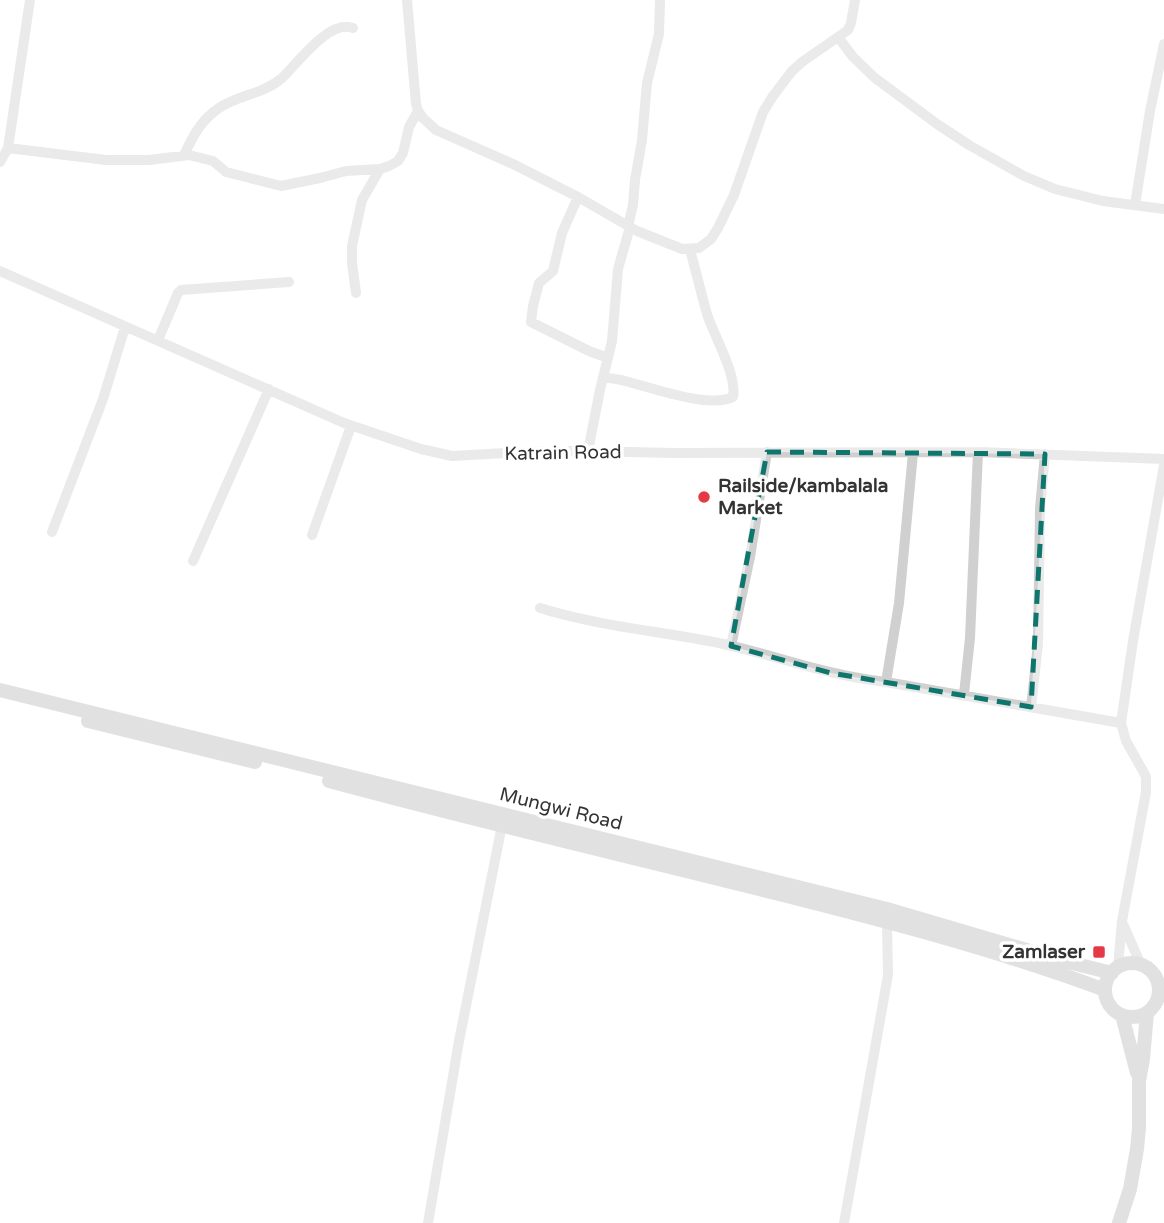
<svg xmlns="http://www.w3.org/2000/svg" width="1164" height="1223" font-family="'Varela Round',sans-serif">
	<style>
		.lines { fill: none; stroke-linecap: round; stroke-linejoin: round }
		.street { stroke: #d0d0d0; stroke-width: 10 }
		.secondary { stroke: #bdbdbd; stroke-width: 14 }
		.marked { fill: none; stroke: #0f766e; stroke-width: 5; stroke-dasharray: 14 9; stroke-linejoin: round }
		.poi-dot { fill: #e63946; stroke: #fff; stroke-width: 2.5 }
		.labels { text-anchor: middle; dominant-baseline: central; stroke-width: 7; stroke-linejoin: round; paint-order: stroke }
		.street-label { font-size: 19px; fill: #333; stroke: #fff }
		.poi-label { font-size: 19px; font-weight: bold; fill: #333; stroke: #fff; text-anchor: start }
	</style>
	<rect width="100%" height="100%" fill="#fff"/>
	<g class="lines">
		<path class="street" d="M 407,0 L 416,104 L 418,111 L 423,118 L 436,130 L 513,164 L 578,197 L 637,231 L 682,249 L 699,248 L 711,239 L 718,228 L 734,195 L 763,112 L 773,96 L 792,71 L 802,62 L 848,30 L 851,23 L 855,0
			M 838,37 L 853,57 L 875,78 L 937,124 L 969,145 L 1024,176 L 1055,189 L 1103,201 L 1164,209
			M 8,148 L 106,160 L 149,160 L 189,155 L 213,161 L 226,172 L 281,186 L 320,178 L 346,171 L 380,169 L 389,166 L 398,161 L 403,153 L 409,127 L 418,111
			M 184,155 C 193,136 201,120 219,108 C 238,95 264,94 282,78 C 298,63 329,19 353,28
			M 0,162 L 8,148 L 30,0
			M 578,197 L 562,233 L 553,271 L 539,283 L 533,306 L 531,322 L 589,351 L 608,358
			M 1135,205 L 1150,111 L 1164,44
			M 628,226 L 633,205 L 635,180 L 642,140 L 647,83 L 659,34 L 660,0
			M 0,271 L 344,423 L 421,449 L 452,456 L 540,451 L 588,451 L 672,453 L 978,452 L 1164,459
			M 356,293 L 352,263 L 352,246 L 362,200 L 380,169
			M 158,340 L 178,293 L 181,290 L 289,282
			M 603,377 C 610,378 618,379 625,381 C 650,387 709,409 733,397 C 737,374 714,336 707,314 C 701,293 696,271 690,250
			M 588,451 L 600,390 L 612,341 L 618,269 L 630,227
			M 52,532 L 103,399 L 125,327
			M 312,535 L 351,426
			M 193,561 L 269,389
			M 540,608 C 598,626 660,631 719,643 C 775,655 828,676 886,682 L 899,603 L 913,453
			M 731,646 L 750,557 L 767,452
			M 886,682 L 1121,723
			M 964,694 L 970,638 L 978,452
			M 1031,707 L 1038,644 L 1040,508 L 1045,454
			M 1123,924 L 1141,965
			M 1118,967 L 1122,921 L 1146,792 L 1146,777 L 1143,771 L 1126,741 L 1121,723 L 1133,641 L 1164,465
			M 428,1223 L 459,1041 L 503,820
			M 844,1223 L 888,975 L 887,922"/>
		<path class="secondary" d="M 0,690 L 887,909 L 1064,961 L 1112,973
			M 88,721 L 255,762
			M 329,781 C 477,821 627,856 775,893 C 886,921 998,950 1105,990
			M1105 990a27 27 0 1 1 54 0a27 27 0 1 1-54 0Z
			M 1122,1015 L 1137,1073
			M 1119,1223 L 1130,1189 L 1137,1149 L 1139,1128 L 1139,1081 L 1143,1059 L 1147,1013"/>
	</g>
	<path d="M0 0H1164V1223H0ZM 767,452 L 1045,454 L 1031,707 L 831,673 L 731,646 Z" fill="#fff" fill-opacity=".55" fill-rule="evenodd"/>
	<path class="marked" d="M 767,452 L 1045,454 L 1031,707 L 831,673 L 731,646 Z"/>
	<g class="poi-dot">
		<circle cx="704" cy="497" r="7"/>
		<rect x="1092" y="945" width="14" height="14" rx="3.5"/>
	</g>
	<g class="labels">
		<g class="street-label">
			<text transform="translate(563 453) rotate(-1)">Katrain Road</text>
			<text transform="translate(561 809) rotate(14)">Mungwi Road</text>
		</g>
		<g class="poi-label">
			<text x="718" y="486">Railside/kambalala<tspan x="718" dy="22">Market</tspan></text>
			<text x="1085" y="952" text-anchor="end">Zamlaser</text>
		</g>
	</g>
</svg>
